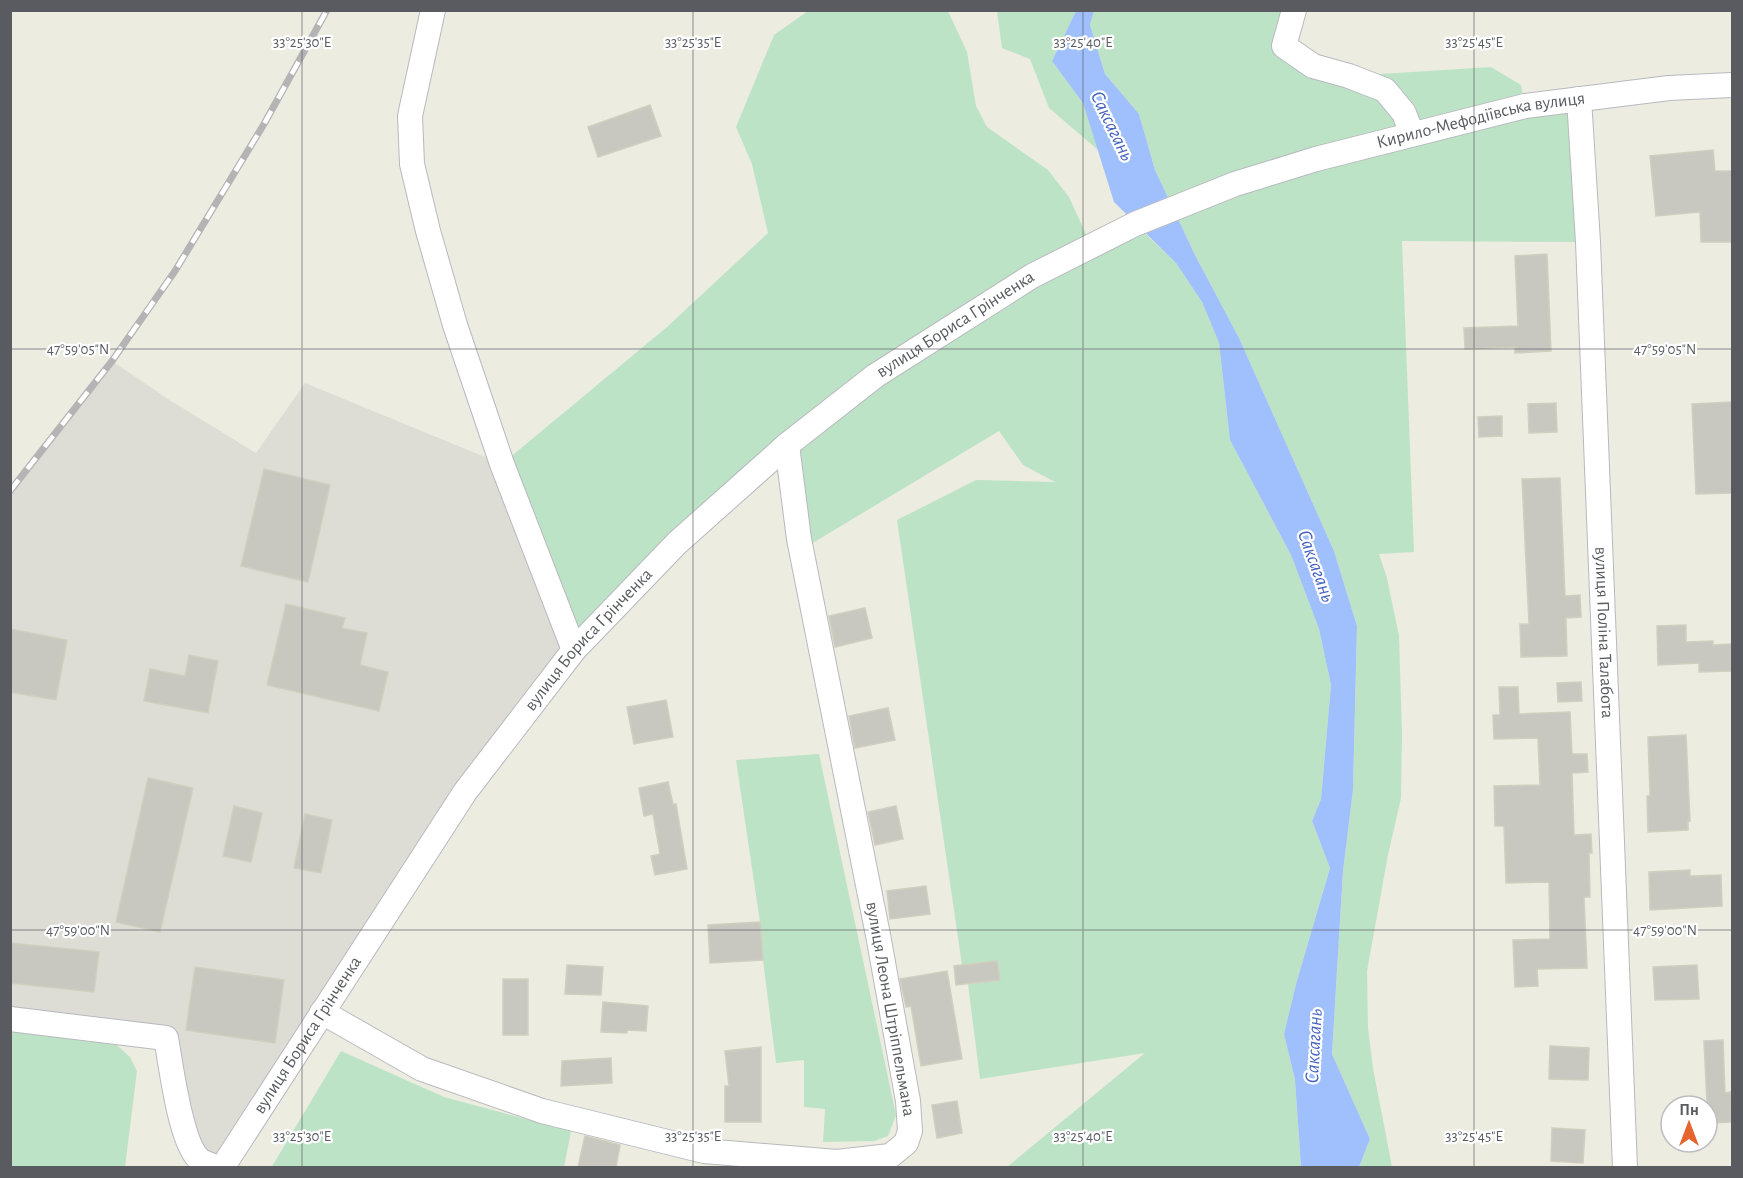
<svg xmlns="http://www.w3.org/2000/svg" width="1743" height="1178" font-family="'Alegreya Sans',sans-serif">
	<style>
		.industrial { fill: #ddddd5 }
		.green { fill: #bde3c6 }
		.water { fill: #a0c0fd }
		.building { fill: #c9c8c0; stroke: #d0cfbf; stroke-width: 1.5 }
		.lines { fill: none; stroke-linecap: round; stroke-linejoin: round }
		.minor-casing { stroke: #b8b9bf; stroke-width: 26 }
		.minor { stroke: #fff; stroke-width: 24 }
		.rail-casing { stroke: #b4b4b5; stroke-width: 7 }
		.rail { stroke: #fff; stroke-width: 4.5; stroke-dasharray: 14; stroke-linecap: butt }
		.ticks { fill: none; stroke: #595b61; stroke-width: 1.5; stroke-opacity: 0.45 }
		.labels { text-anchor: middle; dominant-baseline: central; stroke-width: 4.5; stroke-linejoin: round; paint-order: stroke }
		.street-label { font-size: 18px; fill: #595b61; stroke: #fff }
		.water-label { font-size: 20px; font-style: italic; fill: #4464bf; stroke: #fff }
		.ticks-label { font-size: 15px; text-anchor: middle; fill: #595b61; stroke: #fff; stroke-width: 4.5; stroke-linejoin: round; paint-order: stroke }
	</style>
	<rect width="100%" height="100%" fill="#ecece1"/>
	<path class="industrial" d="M 112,361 L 171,401 L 256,453 L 305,383 L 502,464 L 574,650 L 222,1167 L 200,1160 L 166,1038 L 11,1019 L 10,491 Z"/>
	<path class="green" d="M 808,11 L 948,11 L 967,52 L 976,106 L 987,127 L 1048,170 L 1069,197 L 1091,245 L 1135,224 L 1176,263 L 1202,302 L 1219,343 L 1230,440 L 1291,555 L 1319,629 L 1331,685 L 1321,799 L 1312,821 L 1330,868 L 1296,984 L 1284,1034 L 1295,1080 L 1301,1167 L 1007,1167 L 1145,1053 L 980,1079 L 968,984 L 999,980 L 997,961 L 962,965 L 897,520 L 976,480 L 1055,482 L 1023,465 L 999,431 L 801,550 L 787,445 L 574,650 L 502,464 L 667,327 L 768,233 L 752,164 L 736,127 L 774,35 Z
		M 997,11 L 1076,11 L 1052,61 L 1083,102 L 1098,150 L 1049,108 L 1030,59 L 1002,48 Z
		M 1094,11 L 1294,11 L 1284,46 L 1349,76 L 1491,67 L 1521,85 L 1525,106 L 1579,99 L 1588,242 L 1402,241 L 1414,552 L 1379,554 L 1387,578 L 1399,636 L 1402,734 L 1401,798 L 1388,855 L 1367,971 L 1368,1028 L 1373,1068 L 1392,1167 L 1359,1167 L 1370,1139 L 1332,1054 L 1343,871 L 1353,790 L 1357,626 L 1334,551 L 1239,338 L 1195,255 L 1155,170 L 1139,114 L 1105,74 L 1090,25 Z
		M 819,754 L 896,1115 L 888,1136 L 874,1141 L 823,1142 L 825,1109 L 804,1107 L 804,1060 L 776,1063 L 763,960 L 760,922 L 736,760 Z
		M 11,1019 L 100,1030 L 130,1057 L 137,1071 L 125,1167 L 11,1168 Z
		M 341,1051 L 444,1097 L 571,1131 L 564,1167 L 271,1168 Z"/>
	<path class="water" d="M 1076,11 L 1094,11 L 1090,25 L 1105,74 L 1139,114 L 1155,170 L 1195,255 L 1239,338 L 1334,551 L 1357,626 L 1353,790 L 1343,871 L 1332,1054 L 1370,1139 L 1359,1167 L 1301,1167 L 1295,1080 L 1284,1034 L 1296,984 L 1330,868 L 1312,821 L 1321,799 L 1331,685 L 1319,629 L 1291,555 L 1230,440 L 1219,343 L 1202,302 L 1176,263 L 1114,202 L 1083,103 L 1052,61 Z"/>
	<path class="building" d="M 650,105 L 661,136 L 598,157 L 588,127 Z
		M 1713,150 L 1715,171 L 1732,171 L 1732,242 L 1701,242 L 1700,212 L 1656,216 L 1650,156 Z
		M 1547,254 L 1551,351 L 1515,353 L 1515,347 L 1465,349 L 1464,328 L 1518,326 L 1515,256 Z
		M 1732,402 L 1732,493 L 1696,494 L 1692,404 Z
		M 1556,403 L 1557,432 L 1529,433 L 1528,404 Z
		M 1502,416 L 1502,436 L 1479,437 L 1478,417 Z
		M 264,469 L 330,485 L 308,582 L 241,566 Z
		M 1560,478 L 1565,596 L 1580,595 L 1581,617 L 1566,618 L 1567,656 L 1521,657 L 1520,624 L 1529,624 L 1522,479 Z
		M 286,604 L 345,618 L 342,628 L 367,633 L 360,665 L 388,672 L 379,711 L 267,685 Z
		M 865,608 L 872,638 L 835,647 L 829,616 Z
		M 1686,625 L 1686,642 L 1713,641 L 1713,645 L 1732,644 L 1732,671 L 1699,672 L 1699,663 L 1658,665 L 1657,626 Z
		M 10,629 L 67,640 L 56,700 L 10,692 Z
		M 189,655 L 218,661 L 208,713 L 144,701 L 150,669 L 185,676 Z
		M 1581,682 L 1582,701 L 1558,702 L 1557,683 Z
		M 1499,687 L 1518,687 L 1519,714 L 1570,712 L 1572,754 L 1587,754 L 1588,772 L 1572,773 L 1574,835 L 1591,834 L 1592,853 L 1589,853 L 1590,897 L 1584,897 L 1587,968 L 1537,969 L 1538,986 L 1515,987 L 1513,940 L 1550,939 L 1549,882 L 1506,883 L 1504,826 L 1495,826 L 1494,786 L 1540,785 L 1538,738 L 1494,739 L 1493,715 L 1500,715 Z
		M 666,700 L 673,737 L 634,744 L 627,707 Z
		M 888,708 L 895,740 L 855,748 L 849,716 Z
		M 1686,735 L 1690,821 L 1688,821 L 1688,830 L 1648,832 L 1647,796 L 1650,796 L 1648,737 Z
		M 148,778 L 193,788 L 160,932 L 116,922 Z
		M 668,782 L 673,804 L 676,804 L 687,869 L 655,875 L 651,856 L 660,854 L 653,814 L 644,816 L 639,788 Z
		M 234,806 L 262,813 L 251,862 L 223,856 Z
		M 896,806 L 903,839 L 875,845 L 868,812 Z
		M 305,814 L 332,820 L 321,873 L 294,868 Z
		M 1690,870 L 1690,876 L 1721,875 L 1722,906 L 1650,910 L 1649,872 Z
		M 926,886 L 930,914 L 890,919 L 887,891 Z
		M 760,922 L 763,960 L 710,963 L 708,925 Z
		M 10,943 L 99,952 L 94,992 L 10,983 Z
		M 997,961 L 1000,980 L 956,985 L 954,966 Z
		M 567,965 L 603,967 L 601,995 L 565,994 Z
		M 1697,965 L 1699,999 L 1655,1000 L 1653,967 Z
		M 195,967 L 284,980 L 275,1043 L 186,1030 Z
		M 947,971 L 962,1059 L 921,1066 L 911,1006 L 906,1007 L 900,979 Z
		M 503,979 L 528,979 L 528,1035 L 503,1035 Z
		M 603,1002 L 648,1006 L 646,1031 L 627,1030 L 627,1033 L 601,1032 Z
		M 1723,1040 L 1725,1093 L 1731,1092 L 1732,1122 L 1708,1123 L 1704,1041 Z
		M 1550,1046 L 1589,1048 L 1588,1080 L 1549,1079 Z
		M 761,1047 L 761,1122 L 725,1122 L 725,1086 L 729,1086 L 725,1051 Z
		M 611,1058 L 612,1083 L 561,1086 L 562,1061 Z
		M 957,1101 L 962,1133 L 937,1138 L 932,1105 Z
		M 1552,1128 L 1585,1130 L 1583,1163 L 1551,1161 Z
		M 585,1136 L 620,1145 L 616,1167 L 578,1167 Z"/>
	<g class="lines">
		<defs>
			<g id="minor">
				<path d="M 433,10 L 410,116 L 412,164 L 428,231 L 455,325 L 502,464 L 574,650"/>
				<path d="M 1294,10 L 1284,46 L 1313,66 L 1349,76 L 1385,90 L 1404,113 L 1412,134"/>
				<path id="s1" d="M 1579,99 L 1588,242 L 1625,1168"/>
				<path d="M 322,1012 L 422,1069 L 542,1111 L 704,1151 L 837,1162 L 890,1156 L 906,1143 L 910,1131 L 908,1101 L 878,935 L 799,539 L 787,445"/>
				<path d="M 10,1019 L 166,1038 C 171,1064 180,1144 200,1160 C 204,1163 212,1165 217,1168"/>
				<path id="s2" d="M 222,1168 L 465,792 L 574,650 L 677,543 L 787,445 L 875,376 L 1032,276 L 1135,224 L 1235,184 L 1316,159 L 1525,106 L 1669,88 L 1732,85"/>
			</g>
		</defs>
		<use href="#minor" class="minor-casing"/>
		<use href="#minor" class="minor"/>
		<defs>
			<path id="rail" d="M 10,491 L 112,361 L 175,271 L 264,124 L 327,10"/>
		</defs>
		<use href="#rail" class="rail-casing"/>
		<use href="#rail" class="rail"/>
	</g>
	<path class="ticks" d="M 302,10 L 302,1168M 693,10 L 693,1168M 1083,10 L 1083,1168M 1474,10 L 1474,1168M 10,349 L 1732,349M 10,930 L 1732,930"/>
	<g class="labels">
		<g class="street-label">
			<text stroke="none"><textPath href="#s2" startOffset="1698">Кирило-Мефодіївська вулиця</textPath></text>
			<text stroke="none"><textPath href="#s2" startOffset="1130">вулиця Бориса Грінченка</textPath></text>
			<text stroke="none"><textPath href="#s1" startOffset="534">вулиця Поліна Талабота</textPath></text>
			<text stroke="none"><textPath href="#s2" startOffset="644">вулиця Бориса Грінченка</textPath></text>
			<text transform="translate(890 1009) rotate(80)">вулиця Леона Штріппельмана</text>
			<text stroke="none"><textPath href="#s2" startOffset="158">вулиця Бориса Грінченка</textPath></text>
		</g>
		<g class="water-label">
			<text transform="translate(1112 126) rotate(64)">Саксагань</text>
			<text transform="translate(1316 566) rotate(70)">Саксагань</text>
			<text transform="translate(1314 1046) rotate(-87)">Саксагань</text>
		</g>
	</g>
	<g class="ticks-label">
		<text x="302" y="47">33°25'30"E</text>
		<text x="693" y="47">33°25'35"E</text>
		<text x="1083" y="47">33°25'40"E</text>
		<text x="1474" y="47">33°25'45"E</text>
		<text x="78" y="354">47°59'05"N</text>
		<text x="1665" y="354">47°59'05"N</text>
		<text x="78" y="935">47°59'00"N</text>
		<text x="1665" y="935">47°59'00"N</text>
		<text x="302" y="1141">33°25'30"E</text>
		<text x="693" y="1141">33°25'35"E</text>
		<text x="1083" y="1141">33°25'40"E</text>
		<text x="1474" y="1141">33°25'45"E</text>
	</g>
	<rect width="1743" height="1178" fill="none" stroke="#595b61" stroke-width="24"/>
	<g transform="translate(1689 1124)"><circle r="28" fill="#ffffff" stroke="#bdbdc0" stroke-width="1.5"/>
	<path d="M0-4.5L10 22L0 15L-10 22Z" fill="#e4652f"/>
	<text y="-9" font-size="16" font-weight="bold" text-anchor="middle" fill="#595b61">Пн</text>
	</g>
</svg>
